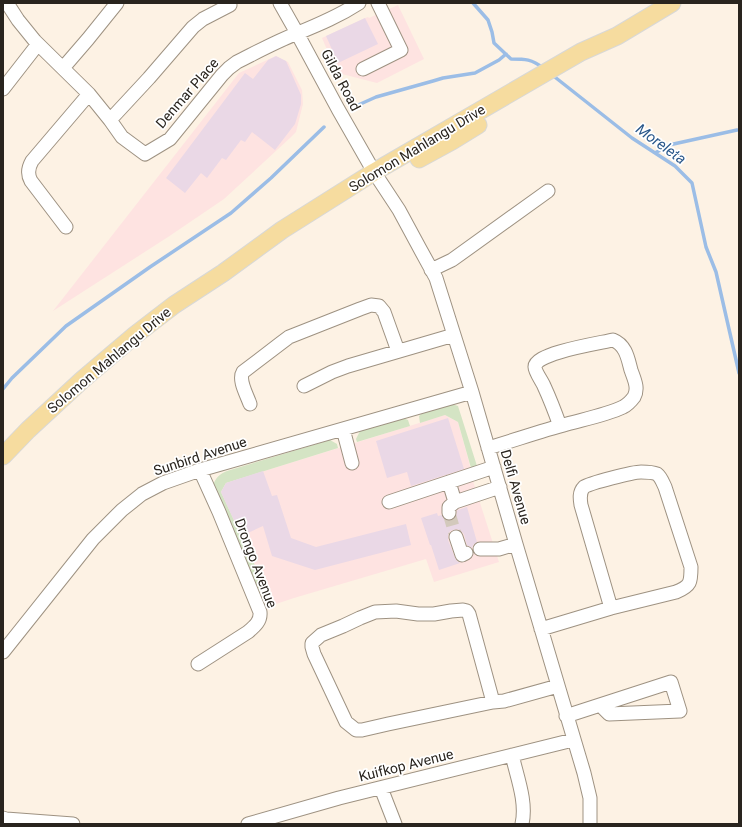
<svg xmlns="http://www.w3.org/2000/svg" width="742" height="827" font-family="Roboto,sans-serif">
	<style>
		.commercial { fill: #fee3e1 }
		.green { fill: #d4e4c4 }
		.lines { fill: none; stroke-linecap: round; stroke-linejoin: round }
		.stream { stroke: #9bbde6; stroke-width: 3.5 }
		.building { fill: #ead8e6 }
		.minor-tunnel { stroke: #d3c9bc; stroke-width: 13; stroke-dasharray: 13 6; stroke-linecap: butt }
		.minor-casing { stroke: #9e9282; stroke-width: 15 }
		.major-casing { stroke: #d8d8d6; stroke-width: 19 }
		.minor { stroke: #fff; stroke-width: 13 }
		.major { stroke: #f6dc9f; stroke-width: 17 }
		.labels { text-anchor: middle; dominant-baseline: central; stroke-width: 3.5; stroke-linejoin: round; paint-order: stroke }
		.street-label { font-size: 14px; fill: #29241e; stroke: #fff }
		.water-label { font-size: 15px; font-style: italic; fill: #29578a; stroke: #fff }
	</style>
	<rect width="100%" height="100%" fill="#fdf2e4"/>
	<path class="commercial" d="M 398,5 L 424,59 L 377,83 L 342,74 L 334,66 L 322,38 L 365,18 L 368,17 L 369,18 Z
		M 276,56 L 288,62 L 302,90 L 303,104 L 296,132 L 290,138 L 224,199 L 168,237 L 53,311 L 239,73 Z
		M 445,415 L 458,422 L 469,462 L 473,481 L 499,562 L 434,582 L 426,559 L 294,598 L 273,605 L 221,492 L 226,483 Z"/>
	<path class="green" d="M 452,404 L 458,406 L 477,466 L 471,468 L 458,422 L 445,415 L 420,423 L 419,416 L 422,413 Z
		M 403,418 L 408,420 L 410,426 L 357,442 L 356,439 L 360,431 Z
		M 330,440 L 337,444 L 338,448 L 226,483 L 221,492 L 266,589 L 258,592 L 213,485 C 216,478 219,474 227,471 Z"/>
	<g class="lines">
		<path class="stream" d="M 473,3 L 488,20 L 492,32 L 494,43 L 511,59 C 525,59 532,59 543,68
			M 551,74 L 632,138 L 675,166 L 692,183 L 706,247 L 716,272 L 739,373
			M 356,106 L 376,97 L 433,81 L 443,78 L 475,73 L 499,60 L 506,54
			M 655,153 L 669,145 L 737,130
			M 3,389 L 12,378 L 66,326 L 150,267 L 231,213 L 271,178 L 324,127"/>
	</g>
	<path class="building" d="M 365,18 L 378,44 L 338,63 L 326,36 Z
		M 276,56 L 286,61 L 301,95 L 301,104 L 295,124 L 275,150 L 252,132 L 245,142 L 241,140 L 226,160 L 222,158 L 207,178 L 201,173 L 185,193 L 166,178 L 245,73 L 253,79 L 268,60 Z
		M 448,418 L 464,469 L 411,486 L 407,472 L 387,478 L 376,441 Z
		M 263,471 L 272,496 L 277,495 L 291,538 L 316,547 L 406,524 L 411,545 L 315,570 L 272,556 L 263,526 L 241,536 L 221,492 L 226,483 Z
		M 467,507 L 477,542 L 473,545 L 472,548 L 467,545 L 464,534 L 461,531 L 457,529 L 453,530 L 450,531 L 448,535 L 448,540 L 455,558 L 457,561 L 460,563 L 439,570 L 431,545 L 430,545 L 421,518 L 437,513 L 438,516 L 442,515 L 445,520 L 449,521 L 453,520 L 456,517 L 457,511 L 458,510 Z"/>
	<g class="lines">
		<path class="minor-tunnel" d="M 449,513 L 456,537"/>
		<defs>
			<path id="minor" d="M 7,3 L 18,20 L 35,41 L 89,94 L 110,120 L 122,137 L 145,154 L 170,139 L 222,75 L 229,68 L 237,62 C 257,52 277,41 298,33 C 320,24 339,16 359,3
				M 280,3 L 297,33 L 338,109 L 374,172 L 399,210 L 419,247 L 436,278 L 472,392 L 516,544 L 584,773 L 590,798 L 590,824
				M 63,68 L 88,39 L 117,3
				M 363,69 L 401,50 L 378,3
				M 3,89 L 38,44
				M 110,120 L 149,78 L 193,27 L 203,19 L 230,5
				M 66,227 L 31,181 C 27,174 28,168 32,161 L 89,94
				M 431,270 L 452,260 L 548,191
				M 304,386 L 332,372 L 348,366 L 454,335
				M 250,404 C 247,395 238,380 243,372 L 281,343 L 289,337 L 360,309 L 371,305 L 379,306 L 384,312 L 398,351
				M 343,429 L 352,463
				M 488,448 C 515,440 541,431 567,424 C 585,419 606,415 623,407 C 627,405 631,401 634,397 C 639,388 634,379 631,370 C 628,359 626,345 613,340 C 601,343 534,353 535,367 C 535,372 542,381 544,386 C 550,399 555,412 560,426
				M 449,482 L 455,502 L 449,507 L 449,513
				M 389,502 L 494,467
				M 455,502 L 500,487
				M 456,537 L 462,555 L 466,553
				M 480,549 L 499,549 L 516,544
				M 541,629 L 611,608 L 676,592 C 691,586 691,582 691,567 L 665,487 C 663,483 661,477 657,474 C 652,472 646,472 641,472 C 633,472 590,483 584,487 C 579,492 580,499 581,505 L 611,608
				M 3,652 L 93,539 L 122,510 L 142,494 L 163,483 L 200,470 L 472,392
				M 198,664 L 248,632 C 255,626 261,621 260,612 L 219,512 L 200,470
				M 493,702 L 469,614 L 467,611 L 463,610 L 451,611 L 434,614 L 418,614 L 396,611 L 375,612 L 360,618 L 343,626 L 321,635 L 312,643 L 312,647 L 314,654 L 346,722 L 356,730 L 362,730 L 388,724 L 493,702 L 504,701 L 558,686
				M 566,716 L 671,682 L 680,711 L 609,714 L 600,705
				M 512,755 C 517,777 527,802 522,824
				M 381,788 L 395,824
				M 3,818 L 6,819 L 73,824
				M 248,824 L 339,798 L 573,740"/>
			<path id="major" d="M 419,159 L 452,141 L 478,125
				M 3,456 L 28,430 L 82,380 L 135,335 L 174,305 L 223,273 L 282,230 L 374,172 L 581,52 L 617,36 L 672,3"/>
		</defs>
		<use href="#minor" class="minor-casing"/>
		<use href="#major" class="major-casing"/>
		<use href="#minor" class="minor"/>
		<use href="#major" class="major"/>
	</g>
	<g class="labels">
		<g class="street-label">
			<text transform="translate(341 80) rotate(62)">Gilda Road</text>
			<text transform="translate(187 93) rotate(-49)">Denmar Place</text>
			<text transform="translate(417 148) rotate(-31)">Solomon Mahlangu Drive</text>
			<text transform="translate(109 360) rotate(-40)">Solomon Mahlangu Drive</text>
			<text transform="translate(200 456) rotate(-18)">Sunbird Avenue</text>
			<text transform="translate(516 487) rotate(74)">Delfi Avenue</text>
			<text transform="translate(256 563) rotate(69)">Drongo Avenue</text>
			<text transform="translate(406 765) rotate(-14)">Kuifkop Avenue</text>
		</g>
		<g class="water-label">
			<text transform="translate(661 144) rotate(36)">Moreleta</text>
		</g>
	</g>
	<rect width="742" height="827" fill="none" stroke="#29241e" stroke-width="8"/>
</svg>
